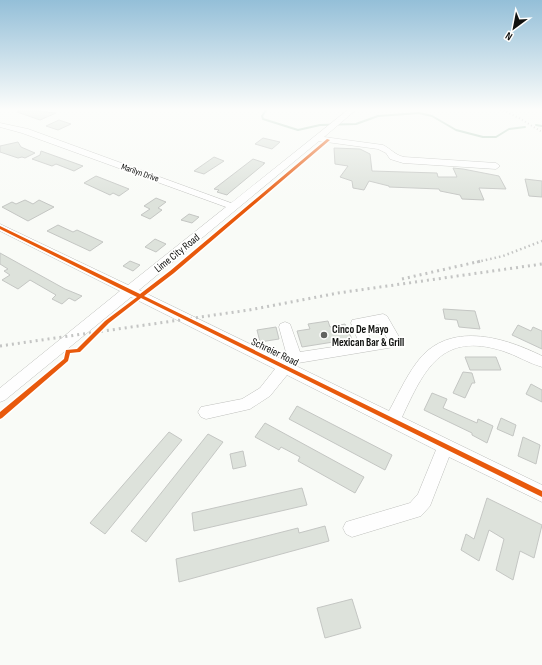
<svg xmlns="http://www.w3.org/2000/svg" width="542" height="665" font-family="'Sofia Sans Condensed',sans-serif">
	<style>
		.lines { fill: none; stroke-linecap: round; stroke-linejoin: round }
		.stream { stroke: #b7cfc0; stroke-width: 2 }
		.building { fill: #dde2db; stroke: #c4c6c3 }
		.minor-casing { stroke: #bfc0bd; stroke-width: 1 }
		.minor { fill: #fefefe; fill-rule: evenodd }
		.rail-far2 { stroke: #c4c5c4; stroke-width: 2; stroke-dasharray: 1 2.5; stroke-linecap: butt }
		.rail-far1 { stroke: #c4c5c4; stroke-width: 2.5; stroke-dasharray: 1.5 3; stroke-linecap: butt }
		.rail { stroke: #c4c5c4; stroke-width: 3; stroke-dasharray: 2 4; stroke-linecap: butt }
		.cycleway-casing { stroke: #fffffe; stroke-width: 3 }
		.cycleway { fill: #e8590c; fill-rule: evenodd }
		.poi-dot { fill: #626360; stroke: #fffffe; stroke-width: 1.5 }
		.labels { text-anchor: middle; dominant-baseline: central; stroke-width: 3.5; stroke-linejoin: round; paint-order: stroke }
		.far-street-label { font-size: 9px; fill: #10110f; stroke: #fffffe }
		.street-label { font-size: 11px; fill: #10110f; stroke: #fffffe }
		.poi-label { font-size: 11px; font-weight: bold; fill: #10110f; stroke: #fffffe; text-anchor: start }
	</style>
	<rect width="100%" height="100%" fill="#f9fbf7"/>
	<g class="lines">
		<path class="stream" d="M 267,109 L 262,116 L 263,119 L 298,130 L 320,125 L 356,124 L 378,116 L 419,113 L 432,116 L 456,130 L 483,137 L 496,137 L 509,129 L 525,127
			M 536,125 L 542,126"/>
	</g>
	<path class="building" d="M 18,109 L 19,109 L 56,113 L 40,120 L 17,112 Z
		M 59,120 L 71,124 L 58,130 L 46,126 Z
		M 263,138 L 280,142 L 272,149 L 255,144 Z
		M 18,142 L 21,147 L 35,153 L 25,158 L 22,157 L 18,158 L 0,152 L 0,146 Z
		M 334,148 L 360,149 L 370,154 L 372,171 L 437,173 L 438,177 L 457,177 L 453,168 L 463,169 L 499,176 L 506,189 L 479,188 L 484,200 L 462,199 L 460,195 L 440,191 L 439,189 L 389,187 L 389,186 L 369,181 L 364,190 L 353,188 L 352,181 L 340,177 L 348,166 L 335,164 Z
		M 41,151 L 83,166 L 74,171 L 56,164 L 52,166 L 32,159 L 40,155 Z
		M 214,157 L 224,161 L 204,174 L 194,171 Z
		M 253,159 L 265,163 L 263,164 L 264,164 L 229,193 L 227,195 L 217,192 L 219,190 L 214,189 Z
		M 96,176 L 129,189 L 119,196 L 113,193 L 110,195 L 84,183 Z
		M 525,179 L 542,181 L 542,197 L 529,196 Z
		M 156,198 L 166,202 L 158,208 L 162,210 L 150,219 L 141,215 L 150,209 L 144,206 Z
		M 25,200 L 33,204 L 39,200 L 54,207 L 28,221 L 2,207 L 12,202 L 16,204 Z
		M 189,214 L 199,217 L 192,223 L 181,220 Z
		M 58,225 L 73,232 L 77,230 L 103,242 L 90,251 L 47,231 Z
		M 155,239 L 166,244 L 156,252 L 145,247 Z
		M 0,253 L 65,289 L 82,296 L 75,301 L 69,298 L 62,304 L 52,299 L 56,295 L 30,280 L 18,289 L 2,280 L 10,275 L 4,271 L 8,269 L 0,264 Z
		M 130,261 L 140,265 L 133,271 L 123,266 Z
		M 443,309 L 475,311 L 480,329 L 459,327 L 457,320 L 445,319 Z
		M 328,321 L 330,327 L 345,324 L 352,339 L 302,347 L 297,331 L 310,329 L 308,324 Z
		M 518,325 L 531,331 L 533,327 L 542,331 L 542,349 L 512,335 Z
		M 276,327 L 279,339 L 260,342 L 257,330 Z
		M 465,357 L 496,357 L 501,370 L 470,370 Z
		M 463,372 L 472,373 L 475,383 L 472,383 L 465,398 L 453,393 Z
		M 531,384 L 542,390 L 542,402 L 526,394 Z
		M 432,393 L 447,399 L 443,408 L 477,423 L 478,419 L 493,426 L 487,443 L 472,435 L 472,433 L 424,410 Z
		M 297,406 L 392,455 L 385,470 L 289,419 Z
		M 501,418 L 516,425 L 513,436 L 497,429 Z
		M 265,423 L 364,477 L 355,493 L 298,461 L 300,457 L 281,447 L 279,450 L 255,437 Z
		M 169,432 L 182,440 L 105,534 L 90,523 Z
		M 208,434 L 223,442 L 146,542 L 131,531 Z
		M 523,437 L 540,445 L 536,464 L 518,456 Z
		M 243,451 L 246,466 L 233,469 L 230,454 Z
		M 302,488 L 307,505 L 194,531 L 192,513 Z
		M 487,498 L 542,525 L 534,558 L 520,551 L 513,580 L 496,570 L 504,539 L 489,530 L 479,561 L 461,550 L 466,534 L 474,539 Z
		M 325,526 L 329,541 L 179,582 L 176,559 L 298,528 L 299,533 Z
		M 352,599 L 361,628 L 325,638 L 317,608 Z"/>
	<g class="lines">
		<defs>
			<path id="minor" d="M 349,109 L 357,109 L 324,137 L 383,145 C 391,149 395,155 404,157 L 496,163 L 500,166 L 496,169 L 403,163 L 390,159 L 386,153 L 378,149 L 319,141 L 139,290 L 283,360 L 287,356 L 279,327 L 280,324 L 285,322 L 290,324 L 300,352 L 359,343 L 351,323 L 352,320 L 383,314 L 387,316 L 402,342 L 400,346 L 298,363 L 294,365 L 389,411 C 399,393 408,372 422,356 C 454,322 506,338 542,356 L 542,367 C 528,363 516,355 503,351 C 441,331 424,370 402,417 L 542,485 L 542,502 L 449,457 L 430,506 L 421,516 L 352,537 L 346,534 L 343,528 L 346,522 L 410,503 L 418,494 L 436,450 L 287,375 L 270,396 L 250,409 L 206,419 L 201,417 L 198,412 L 201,407 L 242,399 L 260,388 L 275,369 L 131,297 L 5,400 L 0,402 L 0,388 L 120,291 L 0,231 L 0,224 L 128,285 L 226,207 L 22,133 L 0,127 L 0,123 L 28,129 L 231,203 ZM 379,324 L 387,338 L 371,341 L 365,326 Z"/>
		</defs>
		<use href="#minor" class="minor-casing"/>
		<use href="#minor" class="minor"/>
		<path class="rail-far2" d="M 500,109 L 519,118 L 542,132"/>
		<path class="rail-far1" d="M 477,262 L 503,256 L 542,241"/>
		<path class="rail" d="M 402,279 L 481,261
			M 0,346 L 249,310 L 338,293 L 542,264"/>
		<defs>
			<path id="cycleway" d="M 327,139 L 330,140 L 174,273 L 144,296 L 542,491 L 542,497 L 141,298 L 109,323 L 80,352 L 70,353 L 68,361 L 2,418 L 0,419 L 0,412 L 64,359 L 66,350 L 77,349 L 105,321 L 137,297 L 0,229 L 0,226 L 140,294 L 170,271 Z"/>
		</defs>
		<use href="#cycleway" class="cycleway-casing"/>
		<use href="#cycleway" class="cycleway"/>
	</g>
	<linearGradient id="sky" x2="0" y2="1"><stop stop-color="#94bfd8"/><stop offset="0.54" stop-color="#fcfdfb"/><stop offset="1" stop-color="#fcfdfb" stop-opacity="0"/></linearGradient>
	<rect width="542" height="202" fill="url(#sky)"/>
	<circle class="poi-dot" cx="324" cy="335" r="4"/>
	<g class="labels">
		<g class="far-street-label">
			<text transform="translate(140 173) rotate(19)">Marilyn Drive</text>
		</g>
		<g class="street-label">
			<text transform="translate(177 253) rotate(-39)">Lime City Road</text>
			<text transform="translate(275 352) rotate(26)">Schreier Road</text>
		</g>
		<g class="poi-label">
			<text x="332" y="329">Cinco De Mayo<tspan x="332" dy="13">Mexican Bar &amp; Grill</tspan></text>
		</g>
	</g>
	<g transform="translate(514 28) rotate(212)" stroke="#fffffe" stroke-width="3" paint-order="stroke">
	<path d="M0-3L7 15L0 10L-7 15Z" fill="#10110f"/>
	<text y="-6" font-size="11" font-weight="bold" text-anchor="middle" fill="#10110f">N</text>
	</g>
</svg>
